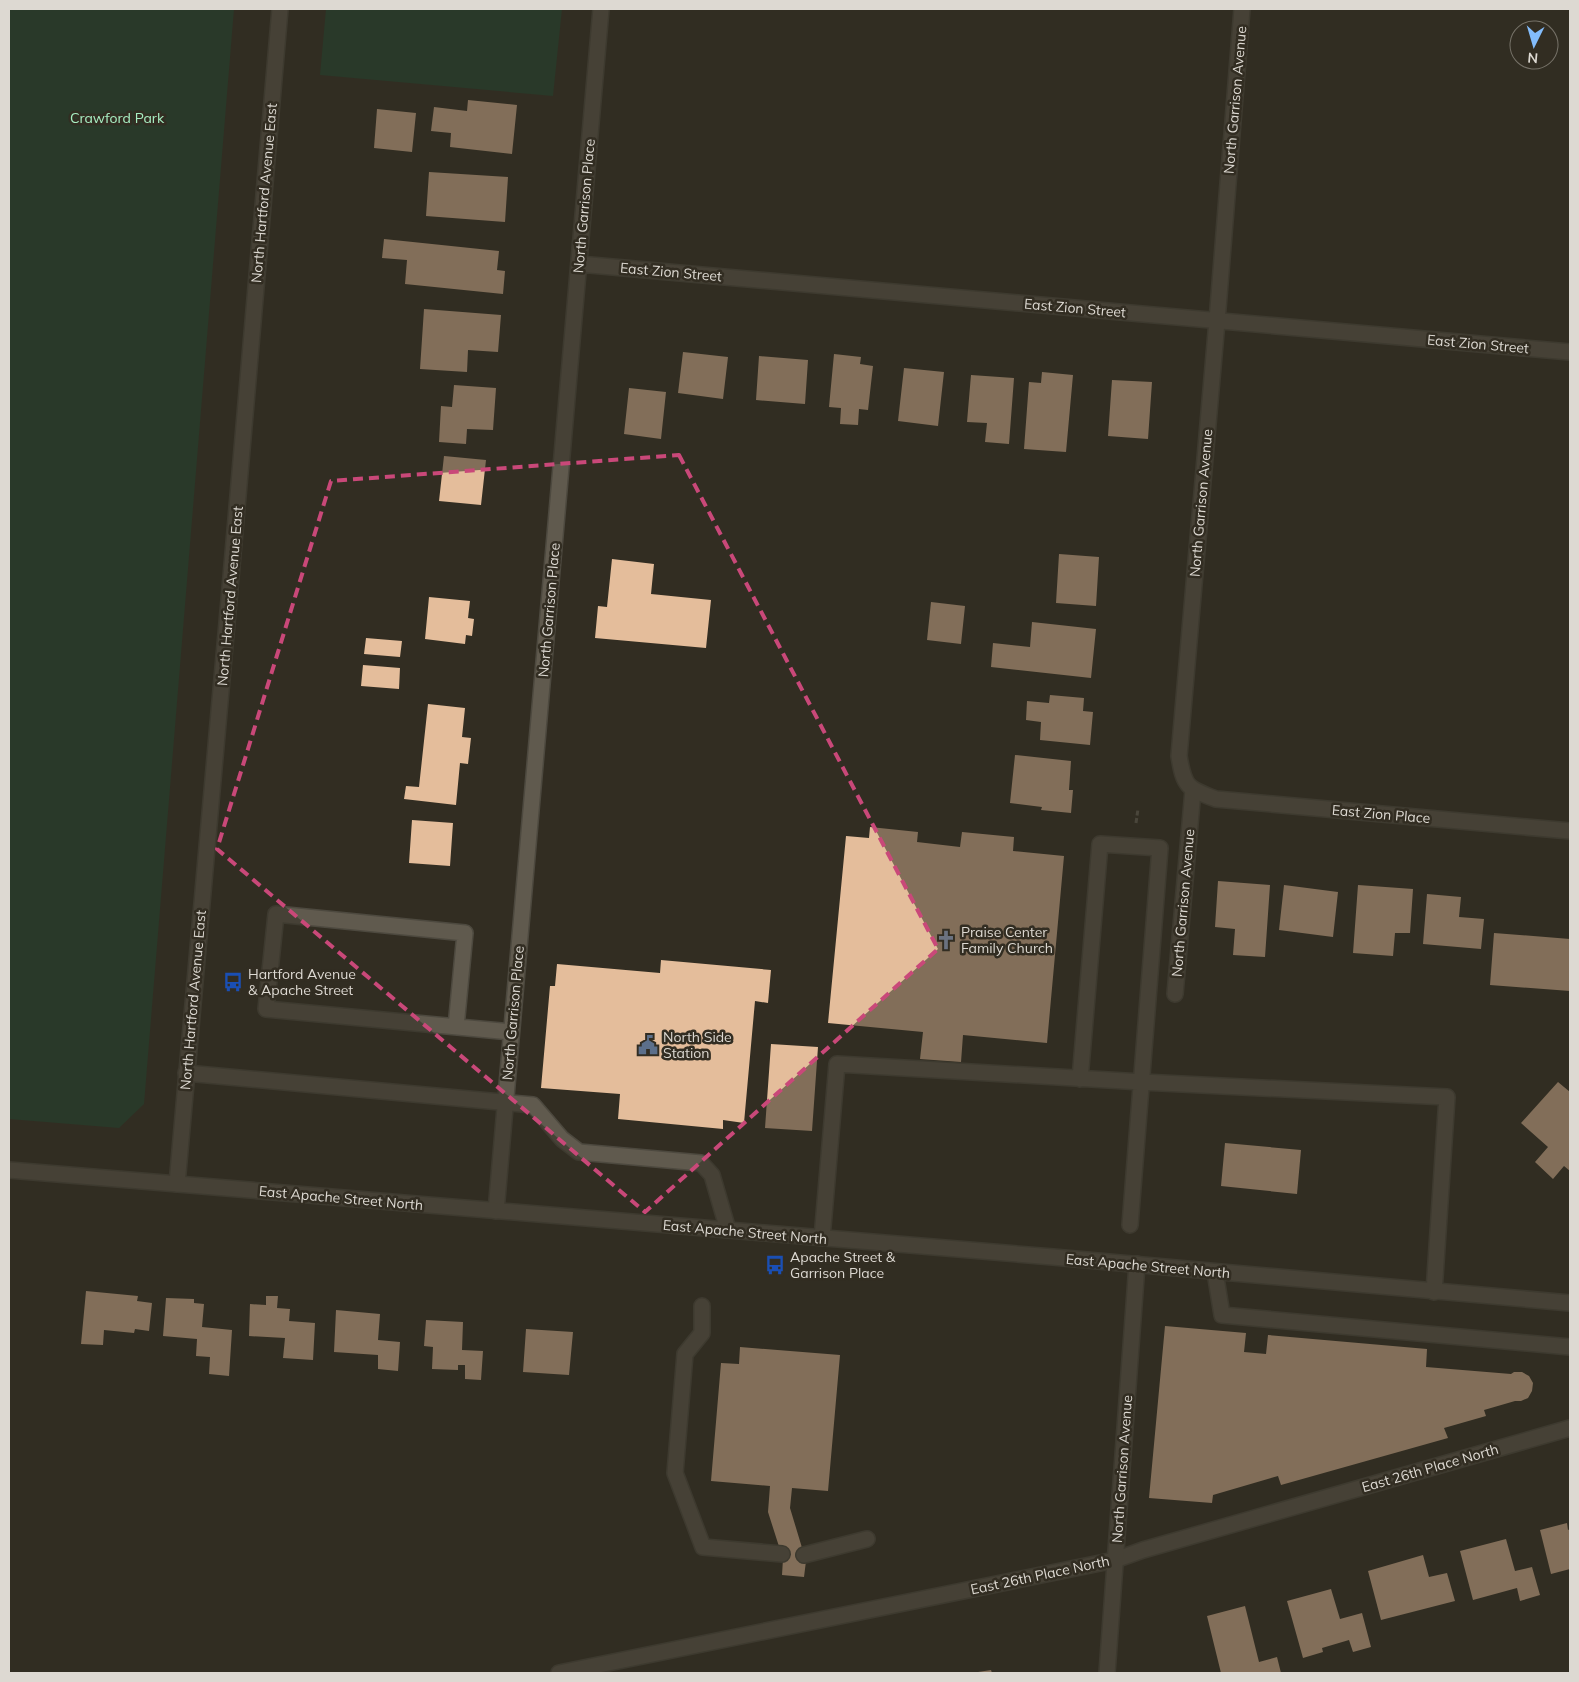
<svg xmlns="http://www.w3.org/2000/svg" width="1579" height="1682" font-family="Mulish,sans-serif">
	<style>
		.green { fill: #204731 }
		.building { fill: #e4bd9b }
		.lines { fill: none; stroke-linecap: round; stroke-linejoin: round }
		.service-casing { stroke: #4d493f; stroke-width: 18 }
		.minor-casing { stroke: #4d493f; stroke-width: 18 }
		.tertiary-casing { stroke: #4d493f; stroke-width: 18 }
		.secondary-casing { stroke: #4d493f; stroke-width: 18 }
		.path { stroke: #68645a; stroke-width: 3; stroke-dasharray: 5 2.5; stroke-linecap: butt }
		.service { stroke: #605a4e; stroke-width: 15 }
		.minor { stroke: #605a4e; stroke-width: 15 }
		.tertiary { stroke: #605a4e; stroke-width: 15 }
		.secondary { stroke: #605a4e; stroke-width: 15 }
		.marked { fill: none; stroke: #c94879; stroke-width: 4; stroke-dasharray: 10 6; stroke-linejoin: round }
		.labels { text-anchor: middle; dominant-baseline: central; stroke-width: 5; stroke-linejoin: round; paint-order: stroke }
		.street-label { font-size: 14px; fill: #ddd9d2; stroke: #322d22 }
		.park-label { font-size: 14px; fill: #a7eec2; stroke: #322d22 }
		.poi-label { font-size: 14px; fill: #ddd9d2; stroke: #322d22; text-anchor: start }
	</style>
	<rect width="100%" height="100%" fill="#322d22"/>
	<path class="green" d="M 9,9 L 234,9 L 144,1104 L 119,1128 L 9,1119 Z
		M 326,9 L 562,9 L 553,96 L 320,75 Z"/>
	<path class="building" d="M 468,100 L 517,105 L 512,154 L 450,147 L 451,133 L 431,131 L 434,107 L 467,111 Z
		M 377,109 L 416,113 L 412,152 L 374,148 Z
		M 429,172 L 508,177 L 505,222 L 426,216 Z
		M 384,239 L 499,251 L 497,270 L 505,271 L 503,294 L 405,284 L 407,260 L 382,258 Z
		M 424,309 L 501,315 L 498,352 L 468,350 L 467,372 L 420,369 Z
		M 683,352 L 728,357 L 723,399 L 678,393 Z
		M 834,354 L 861,357 L 860,364 L 873,366 L 868,410 L 859,409 L 858,425 L 840,424 L 841,408 L 829,407 Z
		M 759,356 L 808,360 L 805,404 L 756,400 Z
		M 904,368 L 944,372 L 938,426 L 898,421 Z
		M 1042,372 L 1073,375 L 1066,452 L 1024,449 L 1029,382 L 1041,383 Z
		M 971,375 L 1014,378 L 1009,444 L 985,442 L 987,423 L 967,422 Z
		M 1112,380 L 1152,382 L 1148,439 L 1108,436 Z
		M 454,385 L 496,388 L 493,430 L 467,429 L 466,444 L 439,442 L 441,406 L 452,407 Z
		M 629,388 L 666,392 L 661,439 L 624,434 Z
		M 444,456 L 486,460 L 481,505 L 439,501 Z
		M 1059,554 L 1099,557 L 1096,606 L 1056,603 Z
		M 612,559 L 654,564 L 651,594 L 711,600 L 706,648 L 595,638 L 598,606 L 607,607 Z
		M 429,597 L 470,601 L 468,618 L 474,619 L 472,636 L 466,635 L 465,644 L 425,639 Z
		M 931,602 L 965,606 L 961,644 L 927,640 Z
		M 1032,622 L 1096,629 L 1091,678 L 991,667 L 993,643 L 1030,647 Z
		M 366,638 L 402,641 L 400,657 L 364,654 Z
		M 363,665 L 400,668 L 399,689 L 361,686 Z
		M 1050,695 L 1084,698 L 1083,711 L 1093,712 L 1090,745 L 1040,740 L 1041,722 L 1026,720 L 1027,701 L 1049,703 Z
		M 428,704 L 465,708 L 462,737 L 471,738 L 468,764 L 460,763 L 456,805 L 404,799 L 406,786 L 419,787 Z
		M 1015,755 L 1071,761 L 1069,790 L 1073,790 L 1071,813 L 1041,810 L 1042,807 L 1010,803 Z
		M 412,820 L 453,823 L 450,866 L 409,863 Z
		M 870,827 L 918,832 L 917,842 L 960,847 L 962,832 L 1014,837 L 1013,851 L 1064,856 L 1047,1043 L 963,1035 L 961,1062 L 920,1059 L 923,1032 L 828,1023 L 846,836 L 869,838 Z
		M 1218,881 L 1270,885 L 1265,957 L 1233,955 L 1235,929 L 1215,927 Z
		M 1284,885 L 1338,892 L 1333,937 L 1279,930 Z
		M 1358,885 L 1413,889 L 1410,933 L 1395,933 L 1393,956 L 1353,953 Z
		M 1427,894 L 1461,897 L 1459,917 L 1484,919 L 1481,949 L 1423,944 Z
		M 1494,933 L 1570,939 L 1570,991 L 1490,985 Z
		M 661,960 L 771,970 L 768,1003 L 755,1001 L 744,1123 L 723,1120 L 723,1129 L 618,1119 L 620,1094 L 541,1088 L 550,986 L 555,986 L 557,964 L 660,973 Z
		M 771,1044 L 818,1047 L 812,1131 L 765,1128 Z
		M 1558,1082 L 1570,1092 L 1570,1171 L 1564,1166 L 1553,1179 L 1535,1162 L 1548,1147 L 1521,1123 Z
		M 1225,1143 L 1301,1150 L 1297,1194 L 1221,1186 Z
		M 86,1291 L 138,1296 L 137,1301 L 152,1303 L 149,1331 L 135,1329 L 134,1333 L 104,1330 L 103,1345 L 81,1344 Z
		M 266,1296 L 278,1296 L 277,1308 L 290,1309 L 289,1321 L 315,1323 L 313,1360 L 283,1358 L 285,1338 L 249,1336 L 250,1304 L 266,1305 Z
		M 166,1298 L 194,1299 L 194,1303 L 204,1304 L 202,1327 L 232,1330 L 229,1376 L 209,1374 L 210,1357 L 196,1356 L 197,1339 L 163,1336 Z
		M 336,1310 L 380,1314 L 378,1340 L 400,1342 L 398,1371 L 378,1369 L 378,1355 L 334,1352 Z
		M 426,1320 L 463,1322 L 462,1350 L 483,1351 L 481,1380 L 465,1379 L 465,1365 L 458,1365 L 458,1370 L 432,1369 L 433,1347 L 424,1346 Z
		M 1165,1326 L 1246,1333 L 1244,1352 L 1266,1354 L 1268,1335 L 1427,1349 L 1426,1367 L 1511,1374 L 1514,1372 L 1522,1372 L 1529,1376 L 1533,1383 L 1532,1391 L 1528,1398 L 1521,1401 L 1515,1401 L 1484,1410 L 1486,1416 L 1444,1428 L 1448,1438 L 1281,1485 L 1278,1476 L 1213,1495 L 1212,1503 L 1149,1498 Z
		M 526,1329 L 573,1332 L 569,1375 L 523,1372 Z
		M 740,1347 L 840,1355 L 828,1491 L 792,1488 L 790,1508 L 806,1561 L 804,1577 L 782,1575 L 783,1559 L 768,1512 L 770,1486 L 711,1481 L 721,1363 L 739,1364 Z
		M 1567,1523 L 1568,1530 L 1570,1529 L 1570,1569 L 1551,1574 L 1540,1530 Z
		M 1506,1539 L 1515,1571 L 1532,1567 L 1540,1595 L 1520,1601 L 1517,1588 L 1473,1600 L 1460,1551 Z
		M 1423,1555 L 1429,1577 L 1447,1573 L 1455,1601 L 1381,1620 L 1368,1571 Z
		M 1331,1589 L 1340,1619 L 1362,1613 L 1371,1647 L 1353,1652 L 1349,1640 L 1322,1648 L 1323,1652 L 1303,1658 L 1287,1601 Z
		M 1245,1606 L 1259,1662 L 1277,1657 L 1281,1673 L 1221,1673 L 1207,1616 Z
		M 991,1670 L 992,1673 L 978,1673 L 978,1672 Z"/>
	<g class="lines">
		<defs>
			<path id="service" d="M 1175,994 L 1193,790
				M 456,1027 L 465,933 L 276,914 L 266,1009 L 511,1032
				M 186,1073 L 533,1105 L 562,1139 L 579,1152 L 701,1163 L 712,1175 L 728,1230
				M 1080,1079 L 1100,844 L 1160,848 L 1130,1225
				M 822,1238 L 837,1064 L 1142,1082 L 1447,1097 L 1434,1292
				M 1215,1272 L 1222,1315 L 1570,1347
				M 702,1306 L 702,1333 L 685,1354 L 675,1473 L 703,1547 L 782,1554
				M 804,1555 L 867,1539"/>
			<path id="minor" d="M 1242,9 L 1217,321 L 1179,756 C 1184,787 1187,788 1216,799 L 1570,831
				M 579,264 L 1570,352
				M 496,1211 L 601,9
				M 559,1673 L 1115,1560 L 1143,1550 L 1570,1428"/>
			<path id="tertiary" d="M 177,1184 L 229,600 L 280,9
				M 1107,1673 L 1137,1264"/>
			<path id="secondary" d="M 9,1170 L 1053,1257 L 1570,1303"/>
		</defs>
		<use href="#service" class="service-casing"/>
		<use href="#minor" class="minor-casing"/>
		<use href="#tertiary" class="tertiary-casing"/>
		<use href="#secondary" class="secondary-casing"/>
		<path class="path" d="M 1136,823 L 1138,809"/>
		<use href="#service" class="service"/>
		<use href="#minor" class="minor"/>
		<use href="#tertiary" class="tertiary"/>
		<use href="#secondary" class="secondary"/>
	</g>
	<path d="M0 0H1579V1682H0ZM 679,455 L 938,949 L 645,1212 L 217,849 L 331,481 Z" fill="#322d22" fill-opacity=".55" fill-rule="evenodd"/>
	<path class="marked" d="M 679,455 L 938,949 L 645,1212 L 217,849 L 331,481 Z"/>
	<defs>
		<symbol id="church-bare" viewBox="-9 -9 18 18"><path d="M-1.2-6h2.4v3.5h3.3v2.4h-3.3V6h-2.4V-.1h-3.3v-2.4h3.3Z" fill="#6b7280" stroke="#322d22" stroke-width="2.5" paint-order="stroke"/></symbol>
		<symbol id="bus-bare" viewBox="-9 -9 18 18"><path d="M-5-6H5V4H4V6H2V4H-2V6H-4V4H-5ZM-3.5-4V0h7V-4ZM-3.5 1.2v1.5H-2V1.2ZM2 1.2v1.5H3.5V1.2Z" fill="#1a4fb4" stroke="#322d22" stroke-width="2.5" paint-order="stroke"/></symbol>
		<symbol id="civic-bare" viewBox="-9 -9 18 18"><path d="M-.6-6.5H3V-4.5H.6V-3L4-1V1h2V6H-6V1h2V-1L-.6-3ZM-1.2 2.5V6h2.4V2.5Z" fill="#5c6f8a" stroke="#322d22" stroke-width="2.5" paint-order="stroke"/></symbol>
	</defs>
	<g fill-rule="evenodd">
		<use href="#church-bare" x="932" y="926" width="28" height="28"/>
		<use href="#bus-bare" x="219" y="968" width="28" height="28"/>
		<use href="#civic-bare" x="634" y="1031" width="28" height="28"/>
		<use href="#bus-bare" x="761" y="1251" width="28" height="28"/>
	</g>
	<g class="labels">
		<g class="street-label">
			<text transform="translate(1235 100) rotate(-85)">North Garrison Avenue</text>
			<text transform="translate(264 193) rotate(-85)">North Hartford Avenue East</text>
			<text transform="translate(584 206) rotate(-85)">North Garrison Place</text>
			<text transform="translate(671 272) rotate(5)">East Zion Street</text>
			<text transform="translate(1075 308) rotate(5)">East Zion Street</text>
			<text transform="translate(1478 344) rotate(5)">East Zion Street</text>
			<text transform="translate(1201 503) rotate(-85)">North Garrison Avenue</text>
			<text transform="translate(230 596) rotate(-85)">North Hartford Avenue East</text>
			<text transform="translate(549 610) rotate(-85)">North Garrison Place</text>
			<text transform="translate(1381 814) rotate(5)">East Zion Place</text>
			<text transform="translate(1183 903) rotate(-85)">North Garrison Avenue</text>
			<text transform="translate(193 1000) rotate(-85)">North Hartford Avenue East</text>
			<text transform="translate(513 1013) rotate(-85)">North Garrison Place</text>
			<text transform="translate(341 1198) rotate(5)">East Apache Street North</text>
			<text transform="translate(745 1232) rotate(5)">East Apache Street North</text>
			<text transform="translate(1148 1266) rotate(5)">East Apache Street North</text>
			<text transform="translate(1430 1468) rotate(-16)">East 26th Place North</text>
			<text transform="translate(1122 1469) rotate(-86)">North Garrison Avenue</text>
			<text transform="translate(1040 1575) rotate(-12)">East 26th Place North</text>
		</g>
		<g class="park-label">
			<text x="117" y="118">Crawford Park</text>
		</g>
		<g class="poi-label">
			<text x="961" y="932">Praise Center<tspan x="961" dy="16">Family Church</tspan></text>
			<text x="248" y="974">Hartford Avenue<tspan x="248" dy="16">&amp; Apache Street</tspan></text>
			<text x="663" y="1037">North Side<tspan x="663" dy="16">Station</tspan></text>
			<text x="790" y="1257">Apache Street &amp;<tspan x="790" dy="16">Garrison Place</tspan></text>
		</g>
	</g>
	<rect width="1579" height="1682" fill="none" stroke="#ddd9d2" stroke-width="20"/>
	<g transform="translate(1534 45) rotate(185)"><circle r="24" fill="#322d22" stroke="#767268"/>
	<path d="M0-4L9 19L0 12L-9 19Z" fill="#83bcfb"/>
	<text y="-8" font-size="14" font-weight="bold" text-anchor="middle" fill="#ddd9d2">N</text>
	</g>
</svg>
